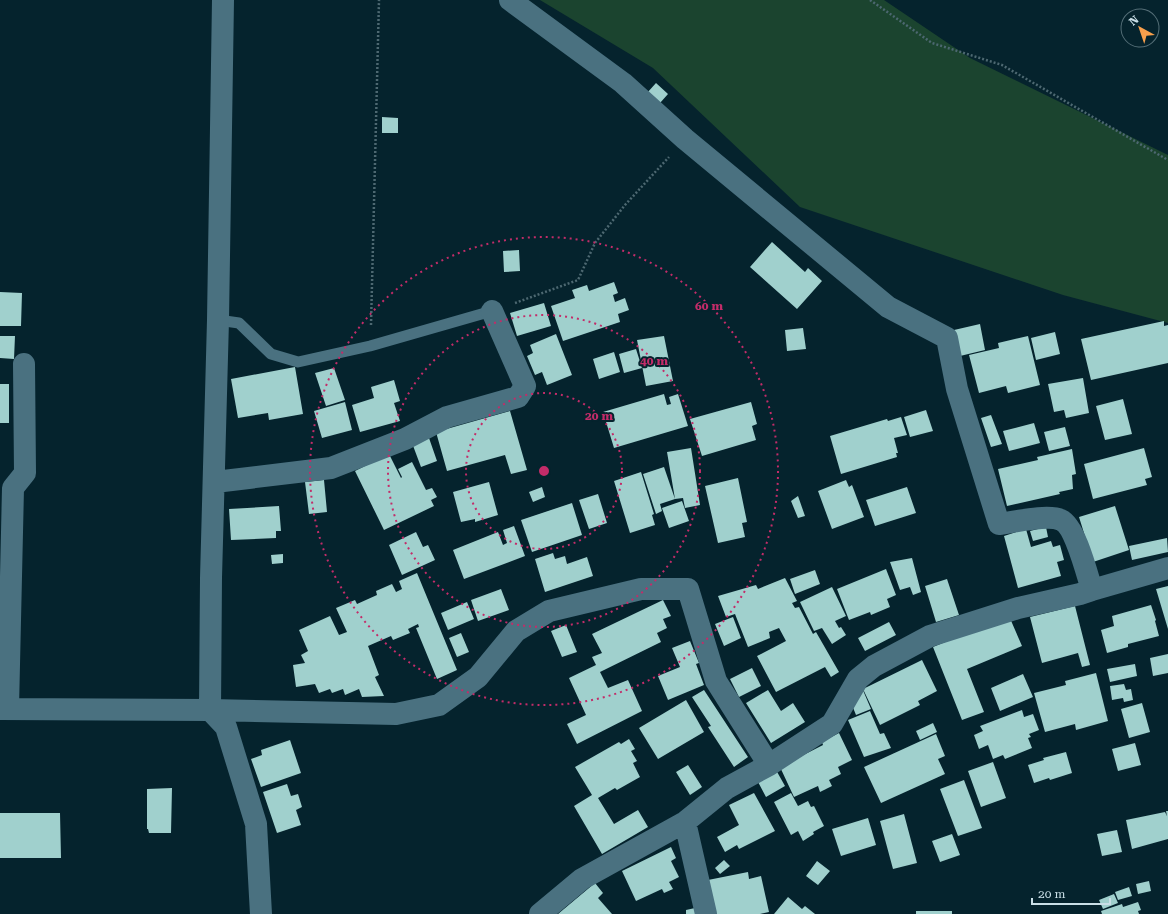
<svg xmlns="http://www.w3.org/2000/svg" width="1168" height="914" font-family="'Roboto Serif',serif">
	<style>
		.green { fill: #1b442f }
		.building { fill: #a0d0cd }
		.lines { fill: none; stroke-linecap: round; stroke-linejoin: round }
		.path { stroke: #4d6871; stroke-width: 2.5; stroke-dasharray: 2 2; stroke-linecap: butt }
		.service { stroke: #4a7180; stroke-width: 11 }
		.minor { stroke: #4a7180; stroke-width: 22 }
		.ring { fill: none; stroke: #c32c69; stroke-width: 2; stroke-dasharray: 2 4 }
		.centre { fill: #c32c69; stroke: #05232d; stroke-width: 2 }
		.ring-label { font-size: 12px; text-anchor: middle; font-weight: bold; fill: #c32c69; stroke: #05232d; stroke-width: 4; stroke-linejoin: round; paint-order: stroke }
	</style>
	<rect width="100%" height="100%" fill="#05232d"/>
	<path class="green" d="M 540,0 L 884,0 L 970,58 L 1168,155 L 1168,323 L 1063,295 L 800,207 L 653,68 Z"/>
	<path class="building" d="M 656,83 L 668,94 L 660,103 L 647,93 Z
		M 382,117 L 398,118 L 398,133 L 382,133 Z
		M 772,242 L 805,272 L 808,268 L 822,281 L 797,309 L 750,267 Z
		M 519,250 L 520,271 L 504,272 L 503,251 Z
		M 614,282 L 618,293 L 613,295 L 615,302 L 625,298 L 629,310 L 618,314 L 620,322 L 563,341 L 551,306 L 575,298 L 572,290 L 587,285 L 589,291 Z
		M 0,292 L 22,293 L 21,326 L 0,326 Z
		M 544,303 L 551,326 L 517,336 L 510,313 Z
		M 1164,321 L 1164,326 L 1168,325 L 1168,363 L 1091,380 L 1081,339 Z
		M 980,324 L 985,350 L 960,356 L 954,330 Z
		M 803,328 L 806,349 L 787,351 L 785,330 Z
		M 1055,332 L 1060,354 L 1036,360 L 1031,338 Z
		M 556,334 L 572,375 L 547,385 L 542,372 L 535,375 L 527,356 L 533,353 L 530,345 Z
		M 0,336 L 15,336 L 14,359 L 0,358 Z
		M 664,336 L 673,381 L 646,386 L 637,340 Z
		M 1028,336 L 1040,385 L 1008,393 L 1006,386 L 979,393 L 969,355 L 999,348 L 998,343 Z
		M 636,349 L 642,368 L 624,373 L 619,354 Z
		M 614,352 L 620,372 L 599,379 L 593,359 Z
		M 295,367 L 303,414 L 269,420 L 268,413 L 238,418 L 231,379 Z
		M 334,368 L 345,400 L 326,406 L 315,373 Z
		M 1083,378 L 1089,413 L 1066,418 L 1064,410 L 1054,412 L 1048,384 Z
		M 394,380 L 400,401 L 394,403 L 400,421 L 360,432 L 352,405 L 374,398 L 371,387 Z
		M 0,384 L 9,384 L 9,423 L 0,423 Z
		M 664,394 L 667,405 L 671,404 L 669,397 L 678,394 L 688,426 L 614,448 L 603,412 Z
		M 1123,399 L 1132,434 L 1105,440 L 1096,406 Z
		M 345,402 L 352,430 L 322,438 L 314,411 Z
		M 751,402 L 757,424 L 752,426 L 756,440 L 702,456 L 690,419 Z
		M 926,410 L 933,431 L 910,437 L 904,417 Z
		M 510,411 L 527,470 L 511,474 L 505,455 L 447,471 L 436,432 Z
		M 991,415 L 1002,444 L 991,447 L 981,418 Z
		M 901,417 L 907,435 L 894,438 L 898,453 L 896,453 L 897,457 L 841,474 L 830,436 L 887,419 L 888,421 Z
		M 1034,423 L 1040,443 L 1009,451 L 1003,431 Z
		M 1065,427 L 1070,446 L 1049,451 L 1044,432 Z
		M 429,438 L 437,461 L 421,467 L 412,443 Z
		M 691,448 L 700,505 L 685,508 L 683,498 L 675,499 L 660,504 L 662,511 L 656,514 L 643,474 L 664,467 L 675,499 L 667,452 Z
		M 1144,448 L 1152,477 L 1145,479 L 1147,485 L 1093,499 L 1084,464 Z
		M 1072,449 L 1076,474 L 1072,475 L 1073,489 L 1059,492 L 1060,494 L 1007,506 L 998,469 L 1038,460 L 1037,457 Z
		M 389,454 L 401,478 L 402,477 L 398,469 L 412,462 L 426,490 L 432,488 L 437,497 L 431,500 L 434,506 L 384,530 L 355,471 Z
		M 641,472 L 654,514 L 652,515 L 655,525 L 630,533 L 614,481 Z
		M 738,478 L 747,522 L 742,523 L 745,537 L 718,543 L 705,486 Z
		M 324,480 L 327,512 L 309,514 L 305,482 Z
		M 846,480 L 849,487 L 852,485 L 864,517 L 832,529 L 818,491 Z
		M 489,482 L 498,515 L 475,522 L 475,519 L 461,522 L 453,492 Z
		M 542,487 L 545,497 L 533,502 L 529,492 Z
		M 907,487 L 916,513 L 875,526 L 866,500 Z
		M 598,494 L 607,523 L 589,529 L 579,500 Z
		M 798,496 L 805,516 L 798,518 L 791,501 Z
		M 682,501 L 689,521 L 669,528 L 662,508 Z
		M 572,503 L 582,535 L 532,552 L 521,520 Z
		M 279,506 L 281,531 L 276,531 L 276,538 L 231,540 L 229,509 Z
		M 1115,506 L 1129,550 L 1093,562 L 1079,517 Z
		M 514,526 L 525,556 L 464,579 L 453,550 L 498,532 L 503,545 L 507,543 L 503,530 Z
		M 1046,527 L 1048,537 L 1033,541 L 1030,531 Z
		M 1026,529 L 1031,547 L 1051,541 L 1053,547 L 1060,545 L 1064,560 L 1057,562 L 1061,576 L 1018,588 L 1004,536 Z
		M 416,532 L 423,547 L 428,545 L 435,560 L 402,575 L 389,545 Z
		M 1167,538 L 1168,552 L 1132,560 L 1129,546 Z
		M 553,553 L 555,559 L 565,556 L 567,564 L 587,557 L 593,576 L 545,592 L 535,559 Z
		M 283,554 L 283,563 L 272,564 L 271,555 Z
		M 912,558 L 921,592 L 913,595 L 910,587 L 900,590 L 890,562 Z
		M 886,569 L 896,595 L 887,599 L 890,607 L 871,615 L 870,612 L 849,620 L 837,589 Z
		M 815,570 L 820,584 L 795,594 L 790,579 Z
		M 417,573 L 457,670 L 437,679 L 416,628 L 419,627 L 418,624 L 408,629 L 410,633 L 393,640 L 391,636 L 368,646 L 379,675 L 375,677 L 384,696 L 362,697 L 359,689 L 345,695 L 343,689 L 332,693 L 330,689 L 319,693 L 315,684 L 296,687 L 293,665 L 305,663 L 301,655 L 308,651 L 299,630 L 330,616 L 339,635 L 347,632 L 336,608 L 355,600 L 357,604 L 377,595 L 376,591 L 392,584 L 396,592 L 402,589 L 399,581 Z
		M 785,578 L 797,601 L 792,603 L 795,608 L 799,607 L 813,634 L 816,632 L 839,672 L 831,677 L 825,667 L 776,692 L 757,656 L 786,641 L 779,628 L 769,632 L 770,638 L 748,647 L 735,614 L 726,617 L 718,596 L 756,585 L 758,589 Z
		M 947,579 L 959,615 L 936,622 L 925,586 Z
		M 1168,586 L 1168,629 L 1156,589 Z
		M 832,587 L 846,616 L 835,621 L 839,628 L 841,627 L 846,635 L 832,644 L 822,628 L 814,631 L 800,602 Z
		M 501,589 L 509,610 L 478,621 L 471,600 Z
		M 663,600 L 671,616 L 663,619 L 667,628 L 657,633 L 661,642 L 600,672 L 608,688 L 628,680 L 642,711 L 577,744 L 567,724 L 586,715 L 569,678 L 596,665 L 592,657 L 602,653 L 592,634 Z
		M 467,602 L 474,619 L 448,630 L 441,613 Z
		M 1151,605 L 1156,620 L 1155,621 L 1159,636 L 1128,644 L 1128,647 L 1107,653 L 1101,630 L 1114,626 L 1112,616 Z
		M 1075,606 L 1090,665 L 1082,667 L 1078,653 L 1042,663 L 1030,617 Z
		M 1009,616 L 1022,646 L 967,669 L 984,712 L 962,720 L 933,647 Z
		M 733,617 L 741,638 L 724,646 L 715,624 Z
		M 889,622 L 896,635 L 865,651 L 858,638 Z
		M 566,625 L 577,652 L 562,657 L 551,631 Z
		M 461,633 L 469,652 L 457,657 L 449,638 Z
		M 690,641 L 699,663 L 696,664 L 704,685 L 668,700 L 658,676 L 680,667 L 672,648 Z
		M 1168,654 L 1168,673 L 1153,676 L 1150,658 Z
		M 922,660 L 937,691 L 918,701 L 920,705 L 880,725 L 863,689 Z
		M 1135,664 L 1137,676 L 1110,682 L 1107,669 Z
		M 752,668 L 761,686 L 739,697 L 730,679 Z
		M 1096,673 L 1108,721 L 1076,730 L 1075,724 L 1045,732 L 1034,693 L 1066,685 L 1065,681 Z
		M 1023,674 L 1033,697 L 1000,711 L 991,688 Z
		M 1124,684 L 1126,690 L 1131,689 L 1133,700 L 1124,702 L 1123,698 L 1112,700 L 1110,686 Z
		M 862,688 L 871,709 L 856,715 L 852,705 Z
		M 704,690 L 748,757 L 734,767 L 708,727 L 711,726 L 692,697 Z
		M 768,690 L 781,711 L 793,703 L 805,722 L 771,743 L 746,703 Z
		M 686,700 L 704,732 L 658,759 L 639,728 Z
		M 1142,703 L 1150,732 L 1129,738 L 1121,709 Z
		M 1022,710 L 1024,717 L 1033,714 L 1039,730 L 1029,734 L 1031,737 L 1028,738 L 1032,748 L 1005,759 L 1003,755 L 993,759 L 988,745 L 979,749 L 974,735 L 983,731 L 980,726 Z
		M 870,711 L 880,734 L 884,733 L 891,748 L 864,757 L 848,720 Z
		M 933,723 L 937,732 L 920,740 L 916,731 Z
		M 839,733 L 852,760 L 838,767 L 841,774 L 829,780 L 832,786 L 820,792 L 818,786 L 794,797 L 780,767 L 823,745 L 822,742 Z
		M 936,734 L 945,756 L 938,759 L 945,774 L 881,803 L 864,767 Z
		M 629,739 L 635,749 L 631,751 L 637,761 L 633,763 L 640,777 L 617,790 L 615,788 L 598,798 L 614,824 L 638,810 L 648,827 L 602,854 L 574,806 L 592,795 L 575,767 L 619,742 L 621,744 Z
		M 290,740 L 301,773 L 261,787 L 251,759 L 262,755 L 261,750 Z
		M 1135,743 L 1141,765 L 1118,771 L 1112,749 Z
		M 1066,752 L 1072,773 L 1050,780 L 1049,778 L 1034,783 L 1028,765 L 1044,760 L 1043,758 Z
		M 993,762 L 1006,798 L 981,807 L 968,771 Z
		M 688,765 L 702,787 L 690,795 L 676,772 Z
		M 776,770 L 785,786 L 766,797 L 757,780 Z
		M 964,780 L 982,828 L 958,836 L 940,789 Z
		M 287,784 L 291,796 L 298,794 L 302,807 L 296,810 L 301,825 L 277,833 L 263,792 Z
		M 172,788 L 171,833 L 149,833 L 148,829 L 147,829 L 147,789 Z
		M 754,793 L 775,831 L 739,849 L 737,845 L 725,852 L 717,837 L 739,825 L 729,805 Z
		M 791,793 L 798,806 L 808,801 L 811,807 L 814,806 L 824,826 L 813,832 L 814,834 L 803,841 L 798,831 L 791,835 L 774,802 Z
		M 1166,811 L 1168,811 L 1168,839 L 1132,849 L 1126,820 L 1165,812 L 1167,816 Z
		M 0,813 L 60,813 L 61,858 L 0,858 Z
		M 904,814 L 917,863 L 893,869 L 880,821 Z
		M 868,818 L 876,845 L 841,856 L 832,829 Z
		M 1117,830 L 1122,852 L 1102,856 L 1097,834 Z
		M 952,834 L 960,855 L 940,862 L 932,841 Z
		M 671,847 L 676,858 L 671,861 L 679,877 L 669,882 L 673,889 L 664,893 L 662,889 L 636,901 L 622,871 Z
		M 724,860 L 730,866 L 720,874 L 715,868 Z
		M 817,861 L 830,871 L 818,885 L 806,876 Z
		M 748,872 L 749,879 L 761,876 L 769,912 L 760,914 L 715,914 L 708,880 Z
		M 1149,881 L 1151,891 L 1138,894 L 1136,884 Z
		M 595,883 L 603,893 L 598,898 L 612,914 L 558,914 Z
		M 1129,887 L 1132,896 L 1118,900 L 1115,892 Z
		M 1114,894 L 1118,903 L 1103,909 L 1099,900 Z
		M 788,897 L 802,909 L 805,906 L 815,914 L 774,914 Z
		M 1138,902 L 1141,910 L 1138,911 L 1139,914 L 1102,914 L 1101,911 L 1122,904 L 1123,907 Z
		M 695,908 L 696,914 L 686,914 L 686,910 Z
		M 916,911 L 952,911 L 952,914 L 916,914 Z"/>
	<g class="lines">
		<path class="path" d="M 870,0 L 932,43 L 1002,65 L 1168,160
			M 515,303 L 578,280 L 595,243 L 625,205 L 669,157
			M 371,325 L 379,0"/>
		<path class="service" d="M 218,320 L 239,323 L 271,354 L 298,362 L 370,346 L 492,311"/>
		<path class="minor" d="M 223,0 L 218,320 L 211,578 L 210,710 L 226,727 L 256,824 L 261,914
			M 510,0 L 623,83 L 685,139 L 888,307 L 947,338 L 957,389 L 999,524 C 1014,522 1048,514 1061,520 C 1075,526 1087,574 1092,590
			M 215,482 L 331,468 L 405,439 L 447,417 L 518,397 L 525,386 L 492,311
			M 0,709 L 210,710 L 396,714 L 439,705 L 478,677 L 516,631 L 549,611 L 641,589 L 688,589 L 716,681 L 769,765
			M 8,709 L 13,488 L 25,473 L 24,364
			M 540,914 L 582,879 L 685,822
			M 706,914 L 685,822 L 727,788 L 769,765 L 832,724 L 858,679 L 874,666 L 930,636 L 1018,608 L 1080,594 L 1092,590 L 1168,568"/>
	</g>
	<g class="ring">
		<circle cx="544" cy="471" r="78"/>
		<circle cx="544" cy="471" r="156"/>
		<circle cx="544" cy="471" r="234"/>
	</g>
	<circle cx="544" cy="471" r="6" class="centre"/>
	<g class="ring-label">
		<text x="709" y="310">60 m</text>
		<text x="654" y="365">40 m</text>
		<text x="599" y="420">20 m</text>
	</g>
	<g transform="translate(1140 28) rotate(320)"><circle r="19" fill="#05232d" stroke="#546e77"/>
	<path d="M0-3L7 15L0 10L-7 15Z" fill="#f9a04c"/>
	<text y="-6" font-size="11" font-weight="bold" text-anchor="middle" fill="#cadfe7">N</text>
	</g>
	<path d="M1032 898v6h78v-6" fill="none" stroke="#cadfe7" stroke-width="2"/>
	<text x="1038" y="898" font-size="12" fill="#cadfe7" stroke="#05232d" stroke-width="3" paint-order="stroke">20 m</text>
</svg>
